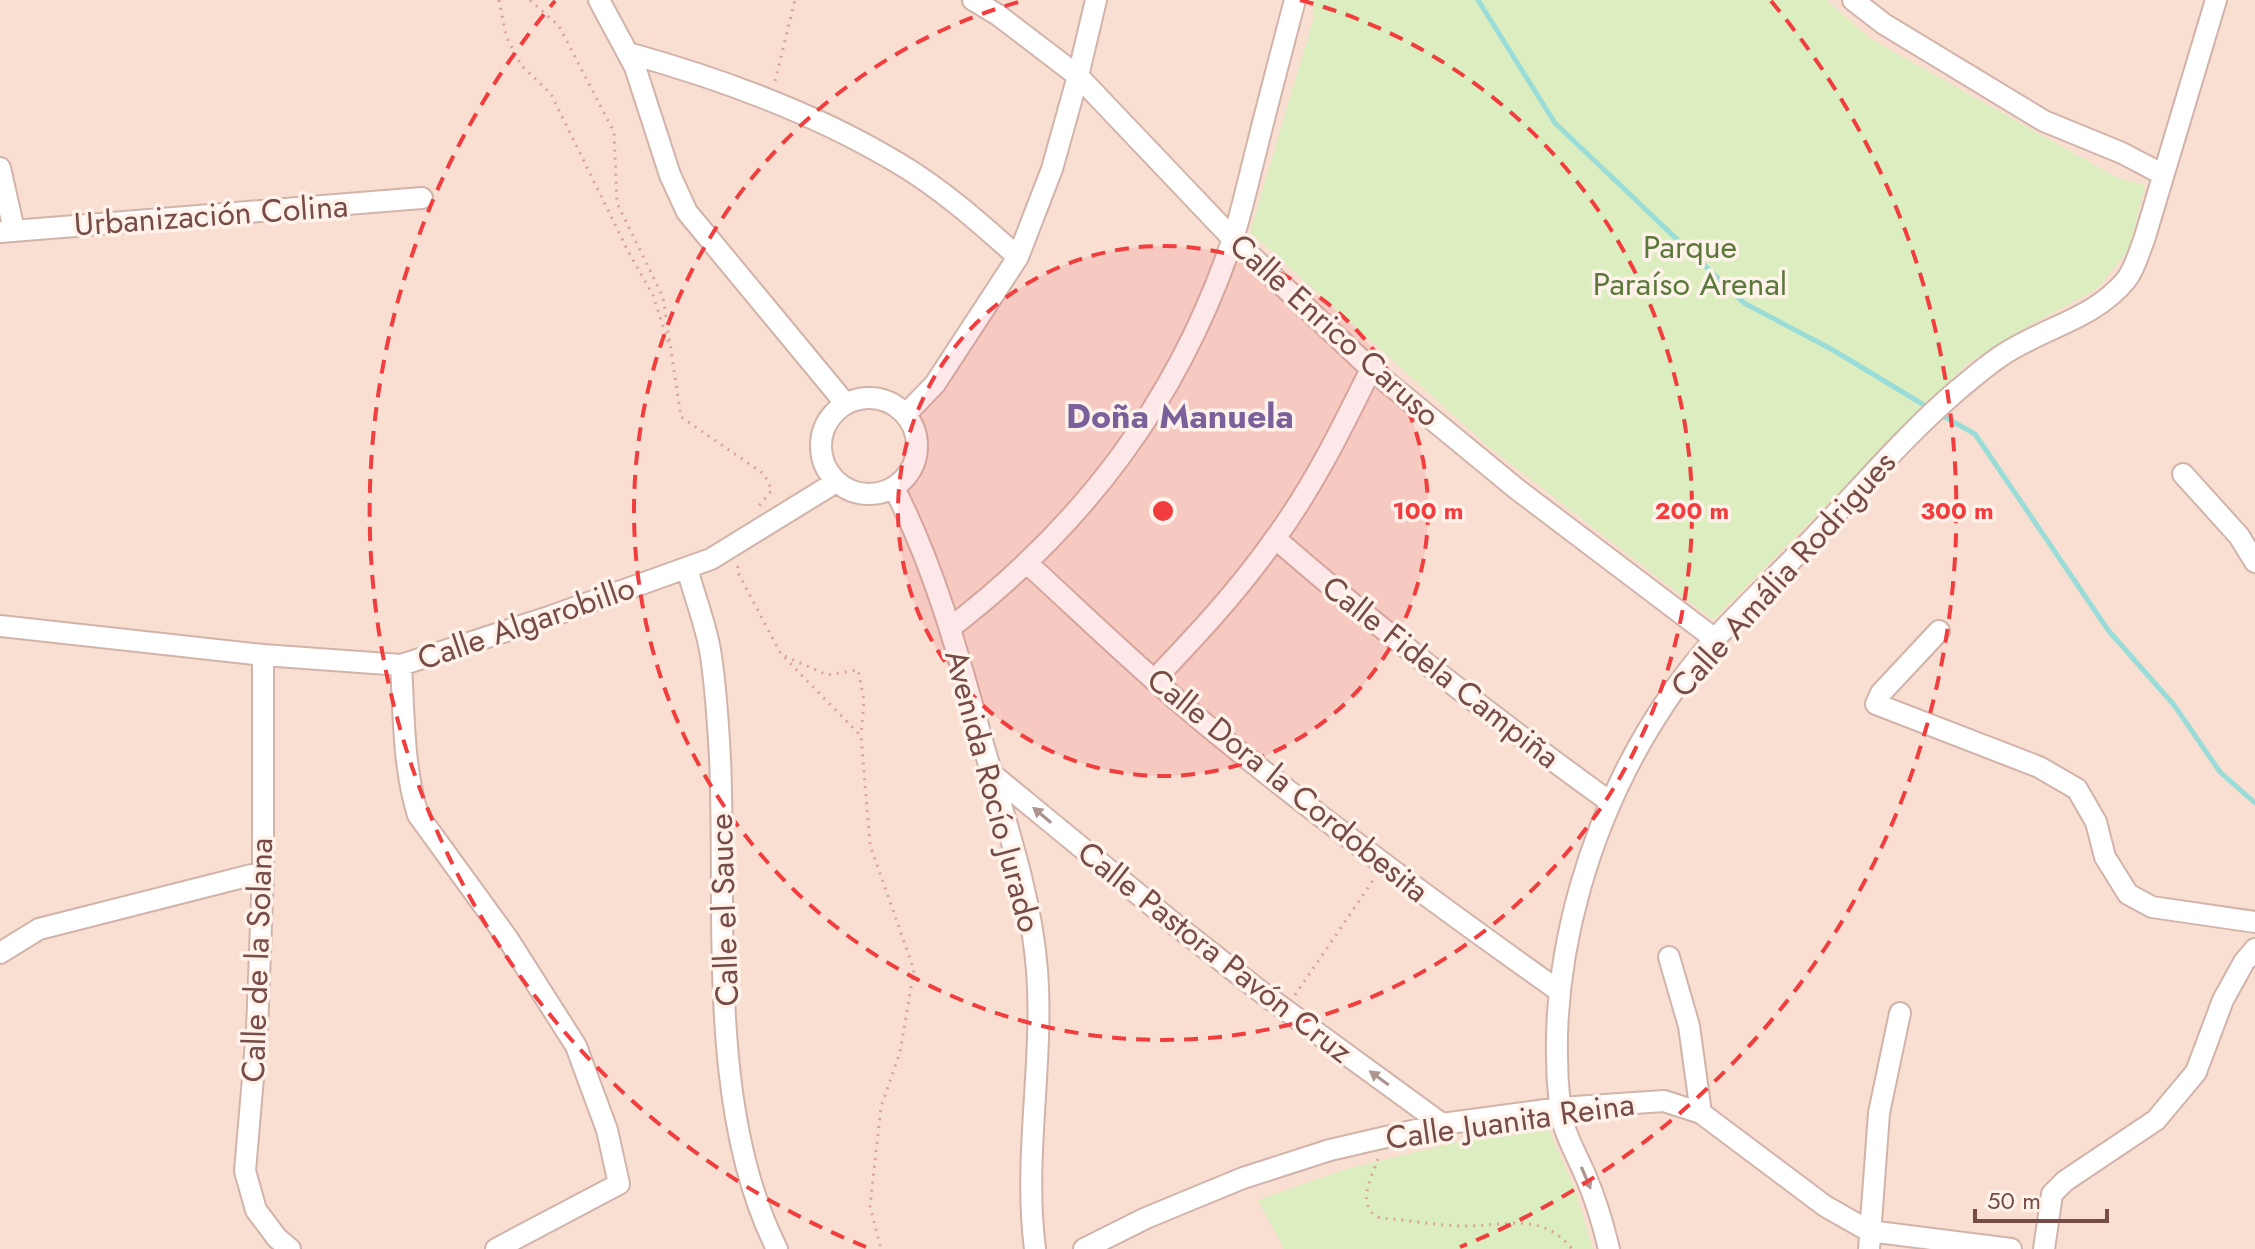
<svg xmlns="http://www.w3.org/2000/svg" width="2255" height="1249" font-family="Jost,sans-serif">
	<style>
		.residential { fill: #f8dfd2 }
		.green { fill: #dcedbf }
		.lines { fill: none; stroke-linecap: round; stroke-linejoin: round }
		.stream { stroke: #9adcd7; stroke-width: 5 }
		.minor-casing { stroke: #d2b3aa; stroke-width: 24 }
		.path { stroke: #daa49a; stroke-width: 3; stroke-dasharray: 2 6; stroke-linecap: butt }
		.minor { stroke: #fff; stroke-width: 20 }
		.oneway { fill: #ae9490 }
		.ring { fill: none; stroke: #f23d3e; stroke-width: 4; stroke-dasharray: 14 10 }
		.labels { text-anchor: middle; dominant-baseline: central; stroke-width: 7; stroke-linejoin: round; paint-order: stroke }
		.street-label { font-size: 32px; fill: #784c46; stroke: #fff2ea }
		.park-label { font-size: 32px; fill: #5b793b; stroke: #fff2ea }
		.neighbourhood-label { font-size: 34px; font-weight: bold; fill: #7a619c; stroke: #fff2ea }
		.centre { fill: #f23d3e; stroke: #fff2ea; stroke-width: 4 }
		.ring-label { font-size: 24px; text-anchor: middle; font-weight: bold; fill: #f23d3e; stroke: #fff2ea; stroke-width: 7; stroke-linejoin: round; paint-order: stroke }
	</style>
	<rect width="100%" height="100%" fill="#feece2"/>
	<path class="residential" d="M 0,0 L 1314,0 L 1314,17 L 1713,620 L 1967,364 L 2023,329 L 2145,185 L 2118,178 L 1868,38 L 1827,0 L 2255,0 L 2255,1249 L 0,1249 Z"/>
	<path class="green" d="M 1314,0 L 1827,0 L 1869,38 L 2118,178 L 2145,185 L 2129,249 L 2098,288 L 2023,329 L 1967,364 L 1713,620 L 1490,448 L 1250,232 L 1314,17 Z
		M 1549,1130 L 1574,1187 L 1593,1249 L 1284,1249 L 1258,1200 L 1346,1169 L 1457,1142 Z"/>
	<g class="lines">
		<path class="stream" d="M 1478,0 L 1555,123 L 1744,303 L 1833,350 L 1929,408
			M 1938,413 L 1975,434 L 2108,630 L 2174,705 L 2220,772 L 2255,803"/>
		<defs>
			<path id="minor" d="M 599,0 L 635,67 L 670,175 L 687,212 L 845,403
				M 973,0 L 998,15 L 1078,76 L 1233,239 L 1371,369 L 1518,490 L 1715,639
				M 1853,0 L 1884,24 L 2044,121 L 2122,153 L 2162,174
				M 628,53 C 722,79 815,113 898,163 C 942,189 980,223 1018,257
				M 0,168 L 14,230
				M 0,232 L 422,198
				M821 446a48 48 0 1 1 96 0a48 48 0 1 1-96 0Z
				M 906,414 L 935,384 L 1018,257 L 1052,169 L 1078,76 L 1096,0
				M 2183,474 L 2239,536 L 2255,562
				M 894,488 C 937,572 960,661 985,751 C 1006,823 1031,895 1037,970 C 1044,1063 1023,1157 1035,1249
				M 1276,539 C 1383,632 1495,719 1610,802
				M 1028,564 C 1086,617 1143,673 1204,723 C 1319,818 1438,905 1559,991
				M 687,568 C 694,595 705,622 710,650 C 716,685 718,723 720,758 C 727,913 706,1108 777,1249
				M 0,626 L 263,655 L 401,665 L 549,617 L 711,559 L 836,482
				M 950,628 C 1083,526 1178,401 1232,241 C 1241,215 1247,186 1254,159 C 1267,106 1281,53 1295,0
				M 1939,631 L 1881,693 L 1876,704 L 2039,767 L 2077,789 L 2096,822 L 2105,857 L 2128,894 L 2152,907 L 2255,922
				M 263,655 L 263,872 L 257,1031 L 245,1171 L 256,1210 L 277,1238 L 290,1249
				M 401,665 C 404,714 403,767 418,815 L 508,939 L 576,1046 L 607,1130 L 619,1184 L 496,1249
				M 1154,680 C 1197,635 1238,591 1274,540 C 1313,487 1342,428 1371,369
				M 992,774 L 1177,926 L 1265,995 L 1442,1124
				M 0,953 L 39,929 L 263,872
				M 1669,957 L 1689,1026 L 1701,1113
				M 1084,1249 L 1146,1218 L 1243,1178 L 1330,1150 L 1442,1124 L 1560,1108 L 1664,1101 L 1701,1113 L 1825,1206 L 1869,1231 L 2011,1249
				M 1609,1249 C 1603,1224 1596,1200 1586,1177 C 1576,1153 1563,1133 1560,1107 C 1544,963 1591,808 1674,690 C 1713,634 1767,587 1814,537 C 1861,488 1907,433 1959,389 C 1974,377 1988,364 2004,354 C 2045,327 2094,319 2126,280 C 2135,269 2139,252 2144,240 L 2216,0
				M 1869,1249 L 1879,1113 L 1900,1013
				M 2044,1249 L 2052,1194 L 2065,1181 L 2156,1120 L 2196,1072 L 2223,1000 L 2244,962 L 2255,949"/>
		</defs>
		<use href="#minor" class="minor-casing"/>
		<path class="path" d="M 499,0 L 506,36 L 521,65 L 551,94 L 628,251 L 653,295 L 668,342
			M 530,0 L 559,26 L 614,132 L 617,203 L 663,297 L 681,417 L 764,474 L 772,490 L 758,507
			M 775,81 L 795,0
			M 738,566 L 737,571 L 781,654 L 861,736 L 870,845 L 914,970 L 900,1052 L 881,1107 L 870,1206 L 881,1249
			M 785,656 L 827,675 L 858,670 L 864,700 L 861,736
			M 1295,995 L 1374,879
			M 1378,1159 C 1371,1179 1355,1206 1380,1218 C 1407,1220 1434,1225 1461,1226 C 1504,1227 1541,1210 1572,1249"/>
		<use href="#minor" class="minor"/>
	</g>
	<defs><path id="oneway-solid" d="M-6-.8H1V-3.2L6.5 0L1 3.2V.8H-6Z" transform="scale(2)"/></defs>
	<g class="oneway">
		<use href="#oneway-solid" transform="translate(1042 815) rotate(-140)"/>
		<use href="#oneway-solid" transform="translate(1379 1078) rotate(-144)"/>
		<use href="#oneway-solid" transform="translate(1586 1178) rotate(67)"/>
	</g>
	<circle cx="1163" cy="511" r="265" fill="#f23d3e" fill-opacity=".12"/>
	<g class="ring">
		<circle cx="1163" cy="511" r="265"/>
		<path d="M1300 0A529 529 0 1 1 1026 0"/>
		<path d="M866 1247A794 794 0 0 1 555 1M1771 1A794 794 0 0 1 1460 1247"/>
	</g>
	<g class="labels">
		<g class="street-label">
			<text transform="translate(211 215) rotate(-4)">Urbanización Colina</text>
			<text transform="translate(1335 330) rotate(42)">Calle Enrico Caruso</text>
			<text transform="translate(1783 574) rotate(-48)">Calle Amália Rodrigues</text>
			<text transform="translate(526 623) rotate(-19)">Calle Algarobillo</text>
			<text transform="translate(1441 672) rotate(38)">Calle Fidela Campiña</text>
			<text transform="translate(1288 785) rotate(39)">Calle Dora la Cordobesita</text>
			<text transform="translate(993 791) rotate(75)">Avenida Rocío Jurado</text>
			<text transform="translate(724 910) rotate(-92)">Calle el Sauce</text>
			<text transform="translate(1215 952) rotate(38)">Calle Pastora Pavón Cruz</text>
			<text transform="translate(257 960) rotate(-88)">Calle de la Solana</text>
			<text transform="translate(1510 1121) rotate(-8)">Calle Juanita Reina</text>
		</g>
		<g class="park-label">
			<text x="1690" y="247">Parque<tspan x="1690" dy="37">Paraíso Arenal</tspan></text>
		</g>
		<g class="neighbourhood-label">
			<text x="1180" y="416">Doña Manuela</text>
		</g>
	</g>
	<circle cx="1163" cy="511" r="12" class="centre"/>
	<g class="ring-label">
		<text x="1428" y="519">100 m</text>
		<text x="1692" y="519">200 m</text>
		<text x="1957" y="519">300 m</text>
	</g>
	<path d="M1975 1209v12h132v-12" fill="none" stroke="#784c46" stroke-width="4"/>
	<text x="1987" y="1209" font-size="24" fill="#784c46" stroke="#fff2ea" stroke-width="6" paint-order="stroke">50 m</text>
</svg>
